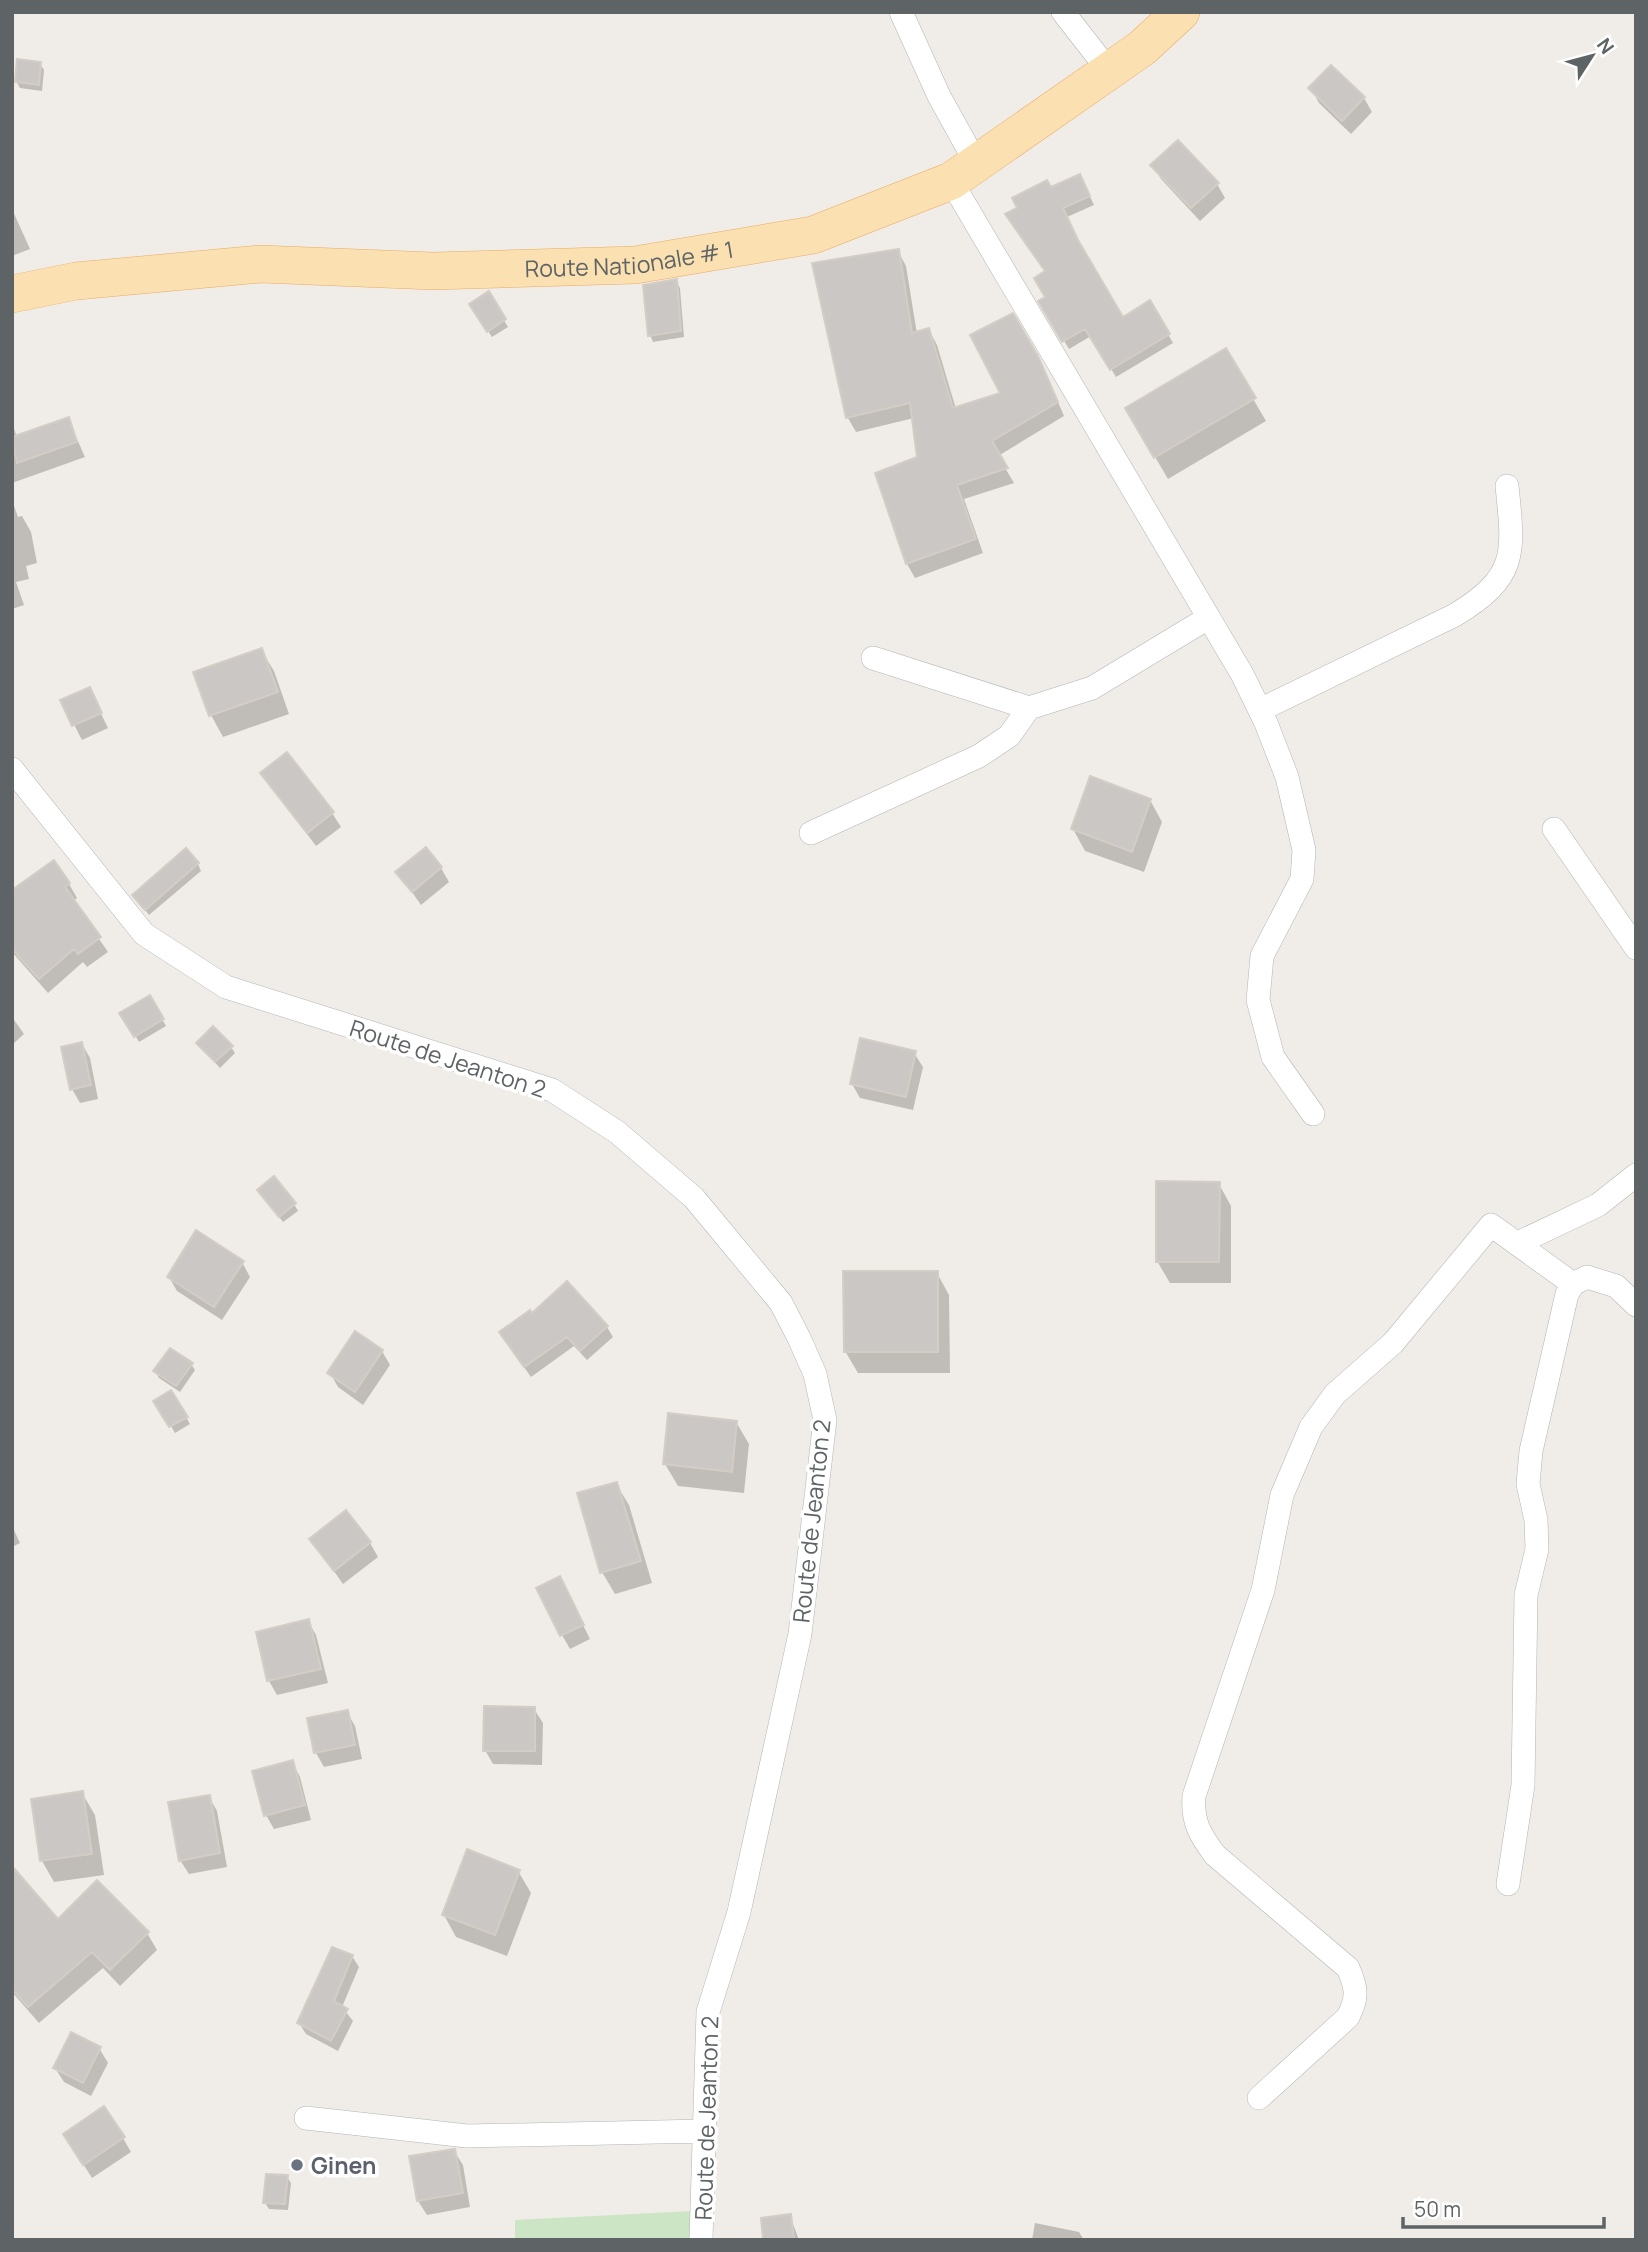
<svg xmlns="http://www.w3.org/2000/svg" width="1648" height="2252" font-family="Manrope,sans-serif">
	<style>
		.green { fill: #cbe5c5 }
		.shadow { fill: #0003 }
		.building { fill: #cbc7c4; stroke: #d4cdc5; stroke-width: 2 }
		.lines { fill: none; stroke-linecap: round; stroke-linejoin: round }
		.street-casing { stroke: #b2b5b8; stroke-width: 24 }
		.primary-casing { stroke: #eaab65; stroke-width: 38 }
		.street { stroke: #fff; stroke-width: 23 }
		.primary { stroke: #fbe0b1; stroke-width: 37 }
		.worship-dot { fill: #6b7280; stroke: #fff; stroke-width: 2.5 }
		.labels { text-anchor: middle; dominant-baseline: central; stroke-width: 7; stroke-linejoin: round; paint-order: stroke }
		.street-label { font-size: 23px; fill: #5e6366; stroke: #fff }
		.worship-label { font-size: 23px; font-weight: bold; fill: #5b616d; stroke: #fff; text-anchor: start }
	</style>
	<rect width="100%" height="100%" fill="#f0ece7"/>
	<path class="green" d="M 693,2211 L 693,2240 L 515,2240 L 515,2220 Z"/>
	<path class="shadow" d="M 40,64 L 44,70 L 42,91 L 20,88 L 16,81 Z
		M 1332,67 L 1364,98 L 1372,112 L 1351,134 L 1319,103 L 1311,88 Z
		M 1153,165 L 1217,184 L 1225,198 L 1200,221 L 1161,179 Z
		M 1084,184 L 1094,205 L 1067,217 L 1082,250 L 1122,319 L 1150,303 L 1173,343 L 1116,377 L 1091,336 L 1069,349 L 1040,301 L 1048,298 L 1051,189 Z
		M 12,209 L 30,249 L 12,256 Z
		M 898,251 L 906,266 L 917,334 L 929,330 L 937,345 L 956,409 L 1003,394 L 1012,316 L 1045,372 L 1064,416 L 998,456 L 1014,483 L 964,499 L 983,553 L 915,578 L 907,564 L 877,474 L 919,459 L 914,418 L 856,432 L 848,418 Z
		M 676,281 L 680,288 L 684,337 L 653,342 L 650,335 Z
		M 488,294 L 508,327 L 492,337 L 471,304 Z
		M 1225,351 L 1266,421 L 1168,479 L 1127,409 Z
		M 68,419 L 85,457 L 12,483 L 12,423 L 17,437 Z
		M 12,500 L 18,517 L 22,516 L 31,532 L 37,563 L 26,566 L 29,579 L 16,582 L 24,605 L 12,609 Z
		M 261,650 L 274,671 L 289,714 L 223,737 L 211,715 Z
		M 89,689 L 108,728 L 82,740 L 62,701 Z
		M 262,774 L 332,813 L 341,827 L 316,846 Z
		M 1150,800 L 1162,822 L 1144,872 L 1085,851 L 1073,829 Z
		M 198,864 L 201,871 L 149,915 L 134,896 Z
		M 441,868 L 449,882 L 421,905 L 398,872 Z
		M 69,884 L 77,898 L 73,901 L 108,952 L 87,967 L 83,962 L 48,993 L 12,952 L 12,892 Z
		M 149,997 L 166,1026 L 139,1042 L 122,1013 Z
		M 12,1017 L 24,1034 L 12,1045 Z
		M 82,1044 L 90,1058 L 98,1099 L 80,1103 L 72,1089 Z
		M 198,1044 L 231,1047 L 235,1053 L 220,1068 Z
		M 914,1053 L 923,1067 L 913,1110 L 860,1098 L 852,1084 Z
		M 1219,1184 L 1231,1206 L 1231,1283 L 1170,1283 L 1157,1261 Z
		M 263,1196 L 294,1204 L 298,1211 L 283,1222 Z
		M 242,1262 L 250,1277 L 222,1320 L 177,1291 L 169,1277 Z
		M 937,1273 L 949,1295 L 950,1373 L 858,1373 L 845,1351 Z
		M 532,1316 L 607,1327 L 613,1337 L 587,1360 L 574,1346 L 531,1377 L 507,1343 Z
		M 382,1351 L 390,1365 L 363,1405 L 338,1387 L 330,1373 Z
		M 191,1364 L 195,1370 L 180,1392 L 159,1378 L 155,1371 Z
		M 171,1392 L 190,1424 L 175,1433 L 156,1401 Z
		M 736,1422 L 749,1444 L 744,1493 L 678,1486 L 665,1464 Z
		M 616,1484 L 629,1505 L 652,1583 L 615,1594 L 602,1572 Z
		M 12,1526 L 20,1543 L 12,1547 Z
		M 312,1540 L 370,1543 L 378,1557 L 343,1584 Z
		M 567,1593 L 590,1639 L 570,1649 L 562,1635 Z
		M 308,1621 L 316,1635 L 328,1683 L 277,1695 L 269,1681 L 258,1633 Z
		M 534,1709 L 543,1723 L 542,1765 L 493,1764 L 485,1750 Z
		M 347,1712 L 355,1726 L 362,1759 L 324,1767 L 316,1753 Z
		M 292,1762 L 300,1777 L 311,1820 L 274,1829 L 266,1815 Z
		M 82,1793 L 95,1815 L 104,1875 L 54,1882 L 42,1861 Z
		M 209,1797 L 217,1811 L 227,1867 L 189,1874 L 180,1860 Z
		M 518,1871 L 531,1893 L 507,1956 L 456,1937 L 444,1915 Z
		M 12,1872 L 58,1921 L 147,1933 L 157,1950 L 120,1986 L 103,1968 L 39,2023 L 12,1992 Z
		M 352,1956 L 359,1967 L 342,2007 L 353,2021 L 338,2051 L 306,2034 L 299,2023 Z
		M 99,2048 L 108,2063 L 91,2096 L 64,2082 L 55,2068 Z
		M 123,2138 L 131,2152 L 92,2178 L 73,2148 Z
		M 454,2151 L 463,2165 L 470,2207 L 427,2215 L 418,2201 Z
		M 287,2177 L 291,2183 L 288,2210 L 269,2209 L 265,2203 Z
		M 790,2216 L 799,2240 L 765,2240 Z
		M 1035,2223 L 1079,2232 L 1084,2240 L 1032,2240 Z"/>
	<path class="building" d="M 17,59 L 41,62 L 39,85 L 15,82 Z
		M 1331,65 L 1365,97 L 1342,121 L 1308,88 Z
		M 1178,140 L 1219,183 L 1191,208 L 1150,165 Z
		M 1080,174 L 1090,196 L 1063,208 L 1078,240 L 1123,317 L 1150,300 L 1170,334 L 1110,370 L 1085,329 L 1062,342 L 1038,301 L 1045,297 L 1034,278 L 1045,271 L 1005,214 L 1017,208 L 1012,198 L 1047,180 L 1051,187 Z
		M 899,249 L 912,333 L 929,328 L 953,408 L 1000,393 L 970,335 L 1013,313 L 1038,356 L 1058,402 L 992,441 L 1008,468 L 957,485 L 976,539 L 906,564 L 875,473 L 917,457 L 910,403 L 846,418 L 812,263 Z
		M 677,279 L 681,331 L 648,336 L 643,285 Z
		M 489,291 L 506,319 L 487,332 L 469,304 Z
		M 1226,348 L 1256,398 L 1154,458 L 1125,408 Z
		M 69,417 L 77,442 L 17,463 L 12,437 Z
		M 262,648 L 278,692 L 209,716 L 193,672 Z
		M 90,687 L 102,713 L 72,726 L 60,700 Z
		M 287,752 L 334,812 L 307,833 L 260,773 Z
		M 1090,776 L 1151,799 L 1132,852 L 1071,829 Z
		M 426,847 L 442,867 L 412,892 L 395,872 Z
		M 186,848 L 199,863 L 145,910 L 132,895 Z
		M 54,860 L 70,883 L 65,887 L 101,937 L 78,954 L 74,949 L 39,979 L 12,949 L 12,890 Z
		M 150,995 L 164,1019 L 134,1037 L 119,1013 Z
		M 213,1026 L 233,1046 L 215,1062 L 196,1043 Z
		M 860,1038 L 916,1051 L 906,1097 L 850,1084 Z
		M 82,1042 L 91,1085 L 70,1090 L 61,1047 Z
		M 274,1176 L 296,1203 L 279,1217 L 257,1190 Z
		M 1156,1181 L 1220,1182 L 1219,1262 L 1156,1262 Z
		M 196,1230 L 244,1261 L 214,1307 L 167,1277 Z
		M 843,1271 L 938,1271 L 938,1352 L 844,1352 Z
		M 567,1281 L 608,1326 L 580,1351 L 567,1337 L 524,1367 L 499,1332 L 530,1310 L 532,1313 Z
		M 355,1331 L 383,1350 L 355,1392 L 327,1373 Z
		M 170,1348 L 193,1363 L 176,1386 L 153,1371 Z
		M 171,1390 L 188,1417 L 169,1427 L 153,1401 Z
		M 668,1413 L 737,1421 L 732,1472 L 663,1464 Z
		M 617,1482 L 641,1561 L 600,1573 L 577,1493 Z
		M 346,1510 L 371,1542 L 334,1571 L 309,1539 Z
		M 560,1576 L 584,1625 L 560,1636 L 536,1588 Z
		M 309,1619 L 321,1669 L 267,1681 L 256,1632 Z
		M 484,1706 L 535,1707 L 535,1751 L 483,1751 Z
		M 348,1710 L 355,1745 L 314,1753 L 307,1718 Z
		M 293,1760 L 305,1805 L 264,1816 L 252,1771 Z
		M 83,1791 L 92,1854 L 40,1861 L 31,1799 Z
		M 210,1795 L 220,1853 L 179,1861 L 168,1802 Z
		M 467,1849 L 520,1870 L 495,1935 L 442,1915 Z
		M 12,1866 L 58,1919 L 97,1880 L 149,1932 L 110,1970 L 92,1952 L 28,2007 L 12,1989 Z
		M 332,1947 L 353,1955 L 334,2001 L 348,2009 L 331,2041 L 297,2023 Z
		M 71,2032 L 101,2047 L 83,2083 L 53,2068 Z
		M 104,2106 L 125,2137 L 83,2165 L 63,2134 Z
		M 455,2149 L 463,2193 L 417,2201 L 409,2156 Z
		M 266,2174 L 288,2175 L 285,2204 L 263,2203 Z
		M 791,2214 L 794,2240 L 763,2240 L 761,2218 Z"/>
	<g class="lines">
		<defs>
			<path id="street" d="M 901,12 L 939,96 L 976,163
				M 1063,12 L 1109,71
				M 951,181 L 1242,674 L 1266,723 L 1287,777 L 1304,850 L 1302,879 L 1262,956 L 1258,1000 L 1273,1057 L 1313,1114
				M 873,658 L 1029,708
				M 1260,710 L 1455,615 C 1518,577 1514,553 1507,486
				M 12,769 L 144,934 L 226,987 L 552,1090 L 617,1132 L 694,1198 L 781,1303 L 799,1338 L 815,1374 L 825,1420 L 800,1634 L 739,1912 L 708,2012 L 701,2240
				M 1554,829 L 1636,948
				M 811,833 L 979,756 L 1009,736 L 1029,708 L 1092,688 L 1208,618
				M 1518,1243 L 1598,1205 L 1636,1175
				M 1508,1884 L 1523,1785 L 1526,1595 L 1537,1549 L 1536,1520 L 1528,1484 L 1531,1451 L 1567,1294 L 1573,1284 L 1587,1277 L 1616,1286 L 1636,1305
				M 1259,2098 L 1348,2017 C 1358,1998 1357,1988 1348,1968 L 1215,1855 C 1200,1835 1192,1822 1194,1796 L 1263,1590 L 1282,1495 L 1311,1427 L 1335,1394 L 1393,1343 L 1491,1225 L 1573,1284
				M 306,2118 L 467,2136 L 704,2131"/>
			<g id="primary">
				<path id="s1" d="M 12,294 L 76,281 L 260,264 L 433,271 L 635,265 L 813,235 L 951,181 L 1142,48 L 1181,12"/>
			</g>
		</defs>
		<use href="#street" class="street-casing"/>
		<use href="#primary" class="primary-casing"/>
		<use href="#street" class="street"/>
		<use href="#primary" class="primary"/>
	</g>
	<circle class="worship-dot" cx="297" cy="2165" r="7"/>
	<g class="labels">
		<g class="street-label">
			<text stroke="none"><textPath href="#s1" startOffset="620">Route Nationale # 1</textPath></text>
			<text transform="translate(448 1058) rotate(18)">Route de Jeanton 2</text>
			<text transform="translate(811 1521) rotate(-84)">Route de Jeanton 2</text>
			<text transform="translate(706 2118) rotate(-88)">Route de Jeanton 2</text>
		</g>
		<g class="worship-label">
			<text x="311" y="2165">Ginen</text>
		</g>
	</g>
	<rect width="1648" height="2252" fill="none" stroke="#5e6366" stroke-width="28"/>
	<g transform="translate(1592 56) rotate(54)" stroke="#ffffff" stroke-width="5" paint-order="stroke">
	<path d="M0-5L12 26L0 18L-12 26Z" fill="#5e6366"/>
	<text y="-10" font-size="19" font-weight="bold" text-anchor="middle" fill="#5e6366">N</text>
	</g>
	<path d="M1403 2217v10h201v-10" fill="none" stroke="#5e6366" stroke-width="3.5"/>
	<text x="1414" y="2217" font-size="21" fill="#5e6366" stroke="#ffffff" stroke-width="5" paint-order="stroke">50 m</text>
</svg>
